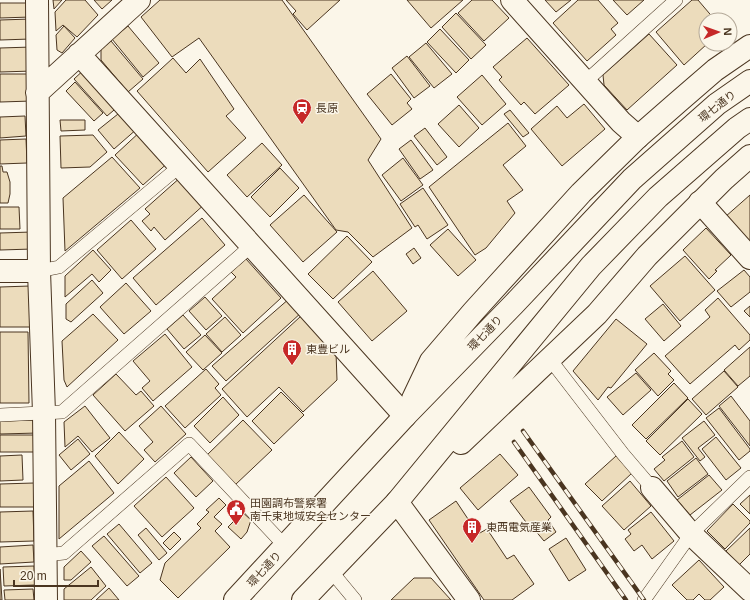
<svg xmlns="http://www.w3.org/2000/svg" width="750" height="600" font-family="Helvetica,'Noto Sans JP',sans-serif">
	<style>
		.building { fill: #ecdcbc; stroke: #4a3520 }
		.lines { fill: none; stroke-linecap: round; stroke-linejoin: round }
		.service-casing { stroke: #4a3520; stroke-width: 14 }
		.minor-casing { stroke: #4a3520; stroke-width: 24 }
		.primary-casing { stroke: #4a3520; stroke-width: 24 }
		.service { stroke: #fbf6e9; stroke-width: 13 }
		.minor { stroke: #fbf6e9; stroke-width: 22 }
		.primary { stroke: #fbf6e9; stroke-width: 22 }
		.rail-casing { stroke: #4a3520; stroke-width: 4.5 }
		.rail { stroke: #fbf6e9; stroke-width: 3; stroke-dasharray: 9; stroke-linecap: butt }
		.labels { text-anchor: middle; dominant-baseline: central; stroke-width: 3; stroke-linejoin: round; paint-order: stroke }
		.street-label { font-size: 11px; fill: #4a3520; stroke: #fbf6e9 }
		.poi-label { font-size: 11px; fill: #4a3520; stroke: #fbf6e9; text-anchor: start }
	</style>
	<rect width="100%" height="100%" fill="#fbf6e9"/>
	<path class="building" d="M 53,0 L 62,0 L 54,9 Z
		M 66,0 L 85,0 L 98,15 L 77,37 L 63,25 L 56,31 L 55,12 Z
		M 94,0 L 112,0 L 102,9 Z
		M 160,0 L 282,0 L 381,139 L 368,160 L 412,228 L 373,257 L 348,232 L 336,230 L 199,38 L 172,57 L 141,17 Z
		M 286,0 L 340,0 L 307,30 L 293,14 L 296,11 Z
		M 407,0 L 463,0 L 431,28 Z
		M 472,0 L 492,0 L 509,18 L 484,41 L 458,13 Z
		M 545,0 L 571,0 L 556,12 Z
		M 578,0 L 598,0 L 618,23 L 611,29 L 616,35 L 587,61 L 553,23 Z
		M 613,0 L 644,0 L 627,15 Z
		M 692,0 L 698,0 L 715,20 L 706,20 L 707,44 L 684,65 L 656,32 Z
		M 0,3 L 31,3 L 31,17 L 0,18 Z
		M 456,13 L 486,45 L 471,59 L 442,27 Z
		M 31,19 L 31,39 L 0,40 L 0,20 Z
		M 64,26 L 75,38 L 62,53 L 57,50 L 56,35 Z
		M 128,26 L 159,63 L 143,77 L 112,39 Z
		M 440,29 L 469,60 L 456,73 L 427,42 Z
		M 649,34 L 677,65 L 627,110 L 604,85 L 603,75 Z
		M 527,38 L 569,85 L 535,114 L 524,102 L 521,105 L 499,80 L 502,77 L 493,67 Z
		M 111,41 L 143,79 L 128,92 L 101,60 L 101,49 Z
		M 426,43 L 452,74 L 434,88 L 409,57 Z
		M 32,47 L 33,71 L 0,72 L 0,48 Z
		M 407,56 L 430,86 L 414,98 L 392,68 Z
		M 173,58 L 186,73 L 200,59 L 234,109 L 226,116 L 246,138 L 208,172 L 137,91 Z
		M 87,67 L 120,105 L 107,116 L 74,79 Z
		M 0,74 L 32,74 L 32,101 L 0,102 Z
		M 391,74 L 411,99 L 407,103 L 412,109 L 392,125 L 367,94 Z
		M 482,75 L 506,104 L 482,125 L 457,97 Z
		M 75,82 L 103,113 L 94,121 L 66,91 Z
		M 584,104 L 605,129 L 562,166 L 531,129 L 557,106 L 567,118 Z
		M 459,105 L 479,128 L 459,147 L 438,124 Z
		M 123,110 L 138,128 L 114,149 L 98,130 Z
		M 510,110 L 529,133 L 523,137 L 504,114 Z
		M 25,116 L 26,136 L 0,138 L 0,117 Z
		M 60,120 L 85,120 L 85,130 L 61,131 Z
		M 508,123 L 526,146 L 503,165 L 523,190 L 507,201 L 515,213 L 486,248 L 475,255 L 429,187 Z
		M 425,128 L 447,157 L 437,165 L 414,136 Z
		M 142,130 L 171,160 L 143,185 L 115,155 Z
		M 93,135 L 107,152 L 90,167 L 61,168 L 60,136 Z
		M 26,139 L 27,163 L 0,164 L 0,140 Z
		M 411,140 L 433,170 L 420,179 L 399,149 Z
		M 262,143 L 282,165 L 247,197 L 227,175 Z
		M 112,157 L 140,188 L 65,251 L 63,198 Z
		M 403,158 L 423,185 L 401,201 L 382,175 Z
		M 0,166 L 2,166 L 3,172 L 7,172 L 10,182 L 10,194 L 8,203 L 0,203 Z
		M 280,168 L 299,188 L 270,217 L 251,197 Z
		M 182,176 L 207,202 L 165,240 L 154,227 L 151,231 L 142,221 L 150,214 L 145,209 Z
		M 423,188 L 448,225 L 427,239 L 418,225 L 415,227 L 400,204 Z
		M 304,195 L 337,232 L 303,262 L 270,225 Z
		M 750,195 L 750,245 L 725,217 Z
		M 0,207 L 19,207 L 20,229 L 0,229 Z
		M 202,218 L 225,245 L 156,305 L 133,278 Z
		M 131,220 L 156,249 L 122,279 L 97,250 Z
		M 706,228 L 731,255 L 715,270 L 717,271 L 709,279 L 683,250 Z
		M 448,229 L 476,260 L 458,276 L 430,245 Z
		M 32,232 L 33,249 L 0,250 L 0,233 Z
		M 347,236 L 372,262 L 333,299 L 308,274 Z
		M 414,248 L 421,258 L 413,264 L 406,254 Z
		M 93,250 L 111,270 L 99,282 L 92,274 L 65,297 L 65,276 Z
		M 685,256 L 715,290 L 680,321 L 650,286 Z
		M 246,259 L 281,298 L 243,333 L 212,299 L 236,277 L 231,272 Z
		M 744,270 L 750,277 L 750,292 L 731,307 L 717,291 Z
		M 373,271 L 407,311 L 372,341 L 338,302 Z
		M 92,280 L 103,293 L 71,322 L 66,319 L 66,304 Z
		M 126,283 L 151,311 L 124,334 L 100,307 Z
		M 30,286 L 30,327 L 0,327 L 0,287 Z
		M 205,297 L 222,316 L 206,330 L 189,311 Z
		M 290,298 L 302,312 L 226,381 L 212,366 Z
		M 718,298 L 750,335 L 750,340 L 739,350 L 735,345 L 690,384 L 665,356 L 710,317 L 705,310 Z
		M 663,304 L 681,326 L 664,341 L 645,319 Z
		M 750,306 L 750,317 L 744,311 Z
		M 93,314 L 118,340 L 67,387 L 64,380 L 62,341 Z
		M 183,315 L 201,335 L 184,349 L 167,329 Z
		M 301,316 L 336,352 L 337,380 L 303,412 L 279,387 L 247,417 L 222,389 Z
		M 225,317 L 241,335 L 222,352 L 206,334 Z
		M 616,319 L 647,344 L 611,388 L 608,387 L 598,400 L 573,371 Z
		M 0,332 L 28,332 L 29,403 L 0,403 Z
		M 165,334 L 192,367 L 153,401 L 142,388 L 150,381 L 133,361 Z
		M 205,335 L 222,353 L 203,370 L 186,352 Z
		M 750,347 L 750,376 L 738,386 L 724,370 Z
		M 654,353 L 671,371 L 668,374 L 674,380 L 658,396 L 635,370 Z
		M 206,369 L 219,384 L 215,388 L 221,395 L 185,428 L 165,406 Z
		M 724,371 L 738,387 L 706,415 L 692,399 Z
		M 636,373 L 651,390 L 623,415 L 607,397 Z
		M 116,374 L 136,395 L 141,391 L 154,406 L 125,431 L 93,395 Z
		M 674,383 L 688,398 L 646,439 L 632,425 Z
		M 281,392 L 304,415 L 274,444 L 252,421 Z
		M 731,396 L 750,421 L 750,446 L 719,406 Z
		M 223,397 L 239,415 L 210,443 L 194,426 Z
		M 688,399 L 702,414 L 660,455 L 646,441 Z
		M 85,406 L 110,438 L 92,452 L 78,436 L 65,447 L 64,422 Z
		M 161,406 L 186,434 L 155,462 L 144,450 L 153,442 L 139,426 Z
		M 719,408 L 750,449 L 750,451 L 739,460 L 706,418 Z
		M 38,420 L 38,433 L 0,434 L 0,421 Z
		M 243,420 L 272,450 L 235,485 L 207,455 Z
		M 704,421 L 715,435 L 698,448 L 705,457 L 700,461 L 682,438 Z
		M 119,432 L 144,459 L 118,484 L 95,456 Z
		M 0,435 L 39,435 L 39,452 L 0,452 Z
		M 716,437 L 741,468 L 726,480 L 702,449 Z
		M 78,439 L 90,454 L 71,470 L 59,455 Z
		M 682,441 L 694,457 L 664,481 L 654,469 L 665,460 L 662,457 Z
		M 500,454 L 518,475 L 478,510 L 460,488 Z
		M 22,455 L 23,480 L 0,481 L 0,456 Z
		M 616,456 L 632,473 L 602,501 L 585,484 Z
		M 191,457 L 213,481 L 196,497 L 174,473 Z
		M 696,458 L 708,474 L 678,497 L 667,481 Z
		M 89,461 L 114,493 L 59,539 L 59,486 Z
		M 709,475 L 722,490 L 690,515 L 677,500 Z
		M 166,477 L 194,508 L 162,537 L 134,506 Z
		M 630,481 L 651,506 L 624,530 L 602,506 Z
		M 34,483 L 34,507 L 0,507 L 0,484 Z
		M 529,487 L 551,517 L 548,520 L 556,532 L 544,541 L 534,529 L 532,530 L 510,501 Z
		M 750,495 L 750,514 L 740,504 Z
		M 219,498 L 226,505 L 214,517 L 222,524 L 215,531 L 230,547 L 178,598 L 160,580 L 165,563 L 201,528 L 197,524 L 209,512 L 206,510 Z
		M 456,501 L 478,534 L 487,529 L 507,559 L 514,555 L 534,584 L 512,600 L 484,600 L 429,520 Z
		M 733,504 L 750,521 L 750,523 L 725,549 L 707,531 Z
		M 240,510 L 251,520 L 247,532 L 241,539 L 228,527 L 234,521 L 231,517 Z
		M 33,511 L 34,541 L 0,542 L 0,512 Z
		M 651,512 L 674,541 L 652,559 L 642,545 L 634,551 L 625,539 L 631,534 L 628,530 Z
		M 119,524 L 152,563 L 140,573 L 107,534 Z
		M 146,528 L 167,553 L 159,560 L 138,535 Z
		M 750,528 L 750,554 L 739,565 L 726,551 Z
		M 174,532 L 181,539 L 170,550 L 163,543 Z
		M 104,536 L 139,576 L 127,586 L 92,546 Z
		M 566,538 L 586,570 L 569,581 L 549,549 Z
		M 33,545 L 34,562 L 0,564 L 0,547 Z
		M 81,551 L 91,562 L 71,580 L 64,580 L 64,567 Z
		M 699,560 L 724,587 L 710,600 L 705,600 L 699,594 L 693,600 L 687,600 L 672,585 Z
		M 34,566 L 35,585 L 4,586 L 3,567 Z
		M 91,567 L 106,586 L 91,600 L 64,600 L 64,589 Z
		M 0,569 L 2,600 L 0,600 Z
		M 414,578 L 431,578 L 451,600 L 391,600 Z
		M 109,588 L 119,600 L 96,600 Z
		M 33,589 L 34,600 L 5,600 L 4,590 Z"/>
	<g class="lines">
		<defs>
			<path id="service" d="M 585,82 L 676,0
				M 39,271 L 59,267 L 180,166
				M 549,358 L 623,454 L 652,488
				M 0,415 L 62,412 L 251,246
				M 45,555 L 64,553 L 189,444 L 285,546
				M 331,571 L 355,600
				M 644,600 L 691,534 L 750,477"/>
			<path id="minor" d="M 37,0 L 39,271 L 44,413 L 46,600
				M 512,0 L 621,122 L 638,137
				M 79,54 L 405,416
				M 37,93 L 139,0
				M 700,202 L 750,258
				M 0,271 L 39,271
				M 652,488 L 691,534 L 750,590
				M 397,502 L 469,600"/>
			<path id="primary" d="M 413,399 L 431,361 L 473,312 L 581,193 L 638,137 L 678,102 L 715,70 L 750,46
				M 461,443 L 597,314 L 647,256 L 724,179 L 750,156
				M 235,600 L 405,416 L 514,304 L 632,179 L 717,104 L 750,81
				M 303,600 L 397,502 L 591,266 L 658,197 L 737,128 L 750,119"/>
		</defs>
		<use href="#service" class="service-casing"/>
		<use href="#minor" class="minor-casing"/>
		<use href="#primary" class="primary-casing"/>
		<use href="#service" class="service"/>
		<use href="#minor" class="minor"/>
		<use href="#primary" class="primary"/>
		<defs>
			<path id="rail" d="M 523,431 L 644,600
				M 514,442 L 626,600"/>
		</defs>
		<use href="#rail" class="rail-casing"/>
		<use href="#rail" class="rail"/>
	</g>
	<defs>
		<symbol id="station-pin" viewBox="-11 -11 22 30"><path d="M0 17L-7.5 6A9.5 9.5 0 1 1 7.5 6Z" fill="#c62828" stroke="#fbf6e9"/><path d="M-3-6H3Q5-6 5-4V2Q5 4 3 4L4.5 6H3L1.5 4h-3L-3 6H-4.5L-3 4Q-5 4-5 2V-4Q-5-6-3-6ZM-3.5-4v3h7v-3ZM-3.5 1v1.5H-2V1ZM2 1v1.5H3.5V1Z" fill="#fff"/></symbol>
		<symbol id="building-pin" viewBox="-11 -11 22 30"><path d="M0 17L-7.5 6A9.5 9.5 0 1 1 7.5 6Z" fill="#c62828" stroke="#fbf6e9"/><path d="M-4-6H4V6H1V3H-1V6H-4ZM-2.5-4.3h1.7v1.8h-1.7ZM.8-4.3h1.7v1.8H.8ZM-2.5-1h1.7V.8h-1.7ZM.8-1h1.7V.8H.8Z" fill="#fff"/></symbol>
		<symbol id="civic-pin" viewBox="-11 -11 22 30"><path d="M0 17L-7.5 6A9.5 9.5 0 1 1 7.5 6Z" fill="#c62828" stroke="#fbf6e9"/><path d="M-.6-6.5H3V-4.5H.6V-3L4-1V1h2V6H-6V1h2V-1L-.6-3ZM-1.2 2.5V6h2.4V2.5Z" fill="#fff"/></symbol>
	</defs>
	<g fill-rule="evenodd">
		<use href="#station-pin" x="291" y="97" width="22" height="30"/>
		<use href="#building-pin" x="281" y="338" width="22" height="30"/>
		<use href="#civic-pin" x="225" y="498" width="22" height="30"/>
		<use href="#building-pin" x="461" y="516" width="22" height="30"/>
	</g>
	<g class="labels">
		<g class="street-label">
			<text transform="translate(717 106) rotate(-38)">環七通り</text>
			<text transform="translate(485 333) rotate(-46)">環七通り</text>
			<text transform="translate(264 569) rotate(-47)">環七通り</text>
		</g>
		<g class="poi-label">
			<text x="316" y="108">長原</text>
			<text x="306" y="349">東豊ビル</text>
			<text x="250" y="503">田園調布警察署<tspan x="250" dy="13">南千束地域安全センター</tspan></text>
			<text x="486" y="527">東西電気産業</text>
		</g>
	</g>
	<g transform="translate(718 32) rotate(88)"><circle r="19" fill="#fbf6e9" stroke="#b4a999"/>
	<path d="M0-3L7 15L0 10L-7 15Z" fill="#c62828"/>
	<text y="-6" font-size="11" font-weight="bold" text-anchor="middle" fill="#4a3520">N</text>
	</g>
	<path d="M14 580v6h84v-6" fill="none" stroke="#4a3520" stroke-width="2"/>
	<text x="20" y="580" font-size="12" fill="#4a3520" stroke="#fbf6e9" stroke-width="3" paint-order="stroke">20 m</text>
</svg>
